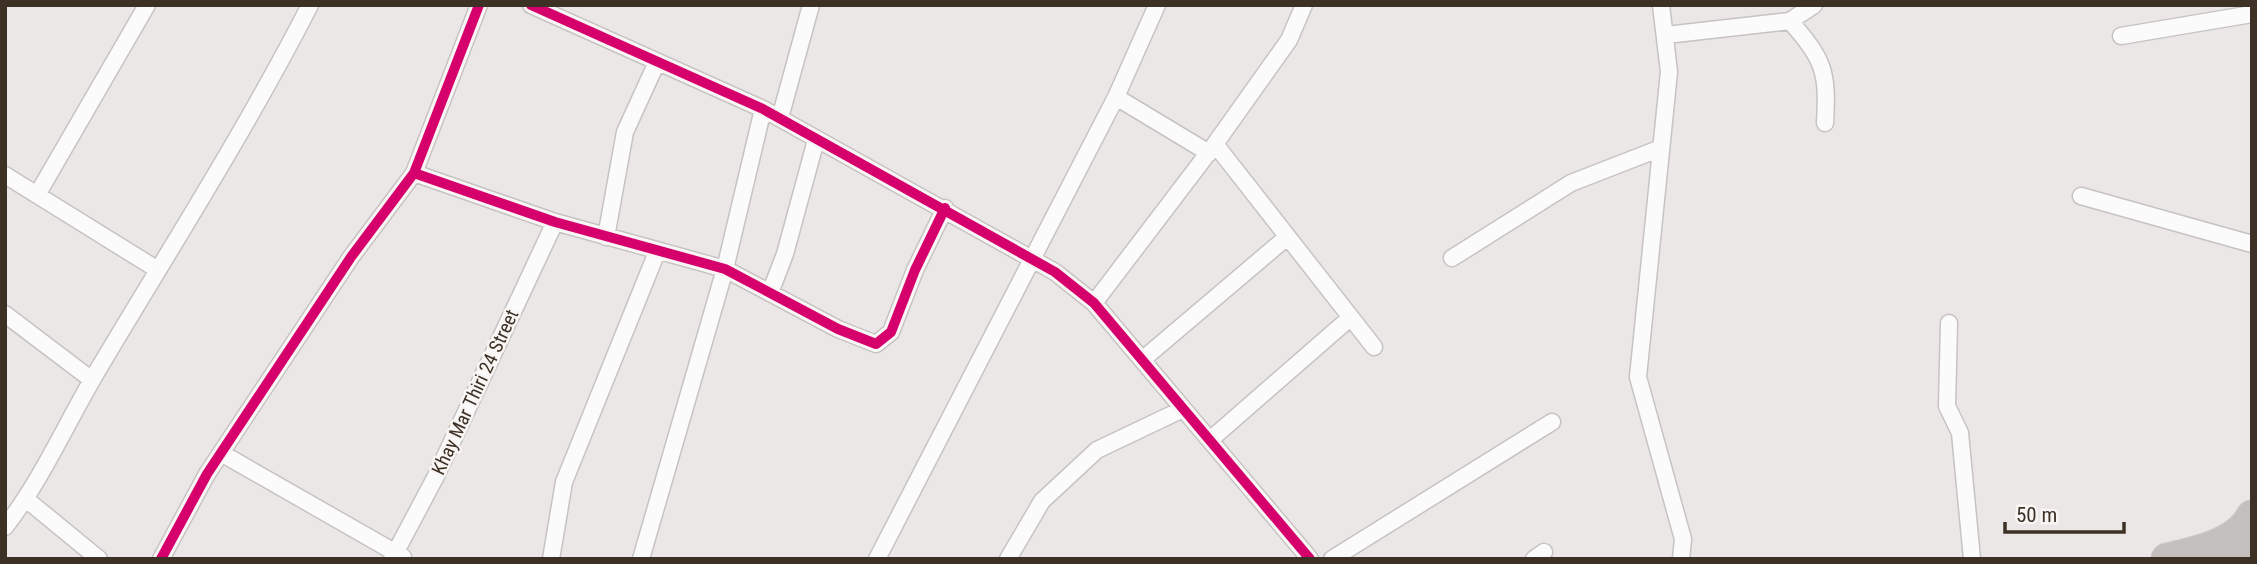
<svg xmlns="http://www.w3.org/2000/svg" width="2257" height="564" font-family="'Roboto Condensed',sans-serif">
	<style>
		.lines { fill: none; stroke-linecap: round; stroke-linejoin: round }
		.street-casing { stroke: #c6c3c2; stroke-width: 19 }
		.highway-casing { stroke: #c9c5c2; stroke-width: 33 }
		.street { stroke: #fcfbfb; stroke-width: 16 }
		.highway { stroke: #c2bfbc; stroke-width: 30 }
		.cycleway-casing { stroke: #f9f5f4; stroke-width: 15 }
		.cycleway { stroke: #d6006c; stroke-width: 10 }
		.labels { text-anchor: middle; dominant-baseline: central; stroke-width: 5; stroke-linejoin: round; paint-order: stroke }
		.street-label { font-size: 19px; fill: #3c3124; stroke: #f9f5f4 }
	</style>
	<rect width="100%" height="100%" fill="#eae7e6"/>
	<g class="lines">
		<defs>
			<path id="street" d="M 531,5 L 763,109 L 1055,272 L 1094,303 L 1310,559
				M 1661,5 L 1669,72 L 1638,377 L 1683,539 L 1681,559
				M 1790,21 C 1824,60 1828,71 1825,123
				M 1666,35 L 1790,21 L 1814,5
				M 2121,36 L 2252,14
				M 1116,97 L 1209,153
				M 780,118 L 811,5
				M 1215,144 L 1374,347
				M 414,173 L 555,222 L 725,269 L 838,329 L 876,344 L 891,332 L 915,270 L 945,208
				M 5,175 L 158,270
				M 37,195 L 147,5
				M 2081,196 L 2252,244
				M 606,237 L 625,132 L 657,62
				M 1452,258 L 1571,183 L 1661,148
				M 770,293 L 785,254 L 816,140
				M 1094,303 L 1215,144 L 1289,40 L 1304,5
				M 5,314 L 92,380
				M 1949,323 L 1947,406 L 1960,433 L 1972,559
				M 1142,360 L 1287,237
				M 1210,440 L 1350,318
				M 221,453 L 403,557
				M 27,500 L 99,559
				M 5,527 C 44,477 69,417 102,363 C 173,244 247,128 310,5
				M 161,559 L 207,474 L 351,257 L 414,173 L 479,5
				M 392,559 L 435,478 L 555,222
				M 551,559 L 564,482 L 657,252
				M 641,559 L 725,269 L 763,109
				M 877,559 L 1116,97 L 1157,5
				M 1008,559 L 1042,501 L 1097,450 L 1183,409
				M 1332,559 L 1552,422
				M 1534,559 L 1544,552"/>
			<path id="highway" d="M 2167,559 C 2195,553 2238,544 2252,516
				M 2239,559 L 2252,550"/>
		</defs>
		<use href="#street" class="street-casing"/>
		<use href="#highway" class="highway-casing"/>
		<use href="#street" class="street"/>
		<use href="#highway" class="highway"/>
		<defs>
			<path id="cycleway" d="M 531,5 L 763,109 L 1055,272 L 1094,303 L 1310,559
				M 414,173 L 555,222 L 725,269 L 838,329 L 876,344 L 891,332 L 915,270 L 945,208
				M 161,559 L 207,474 L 351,257 L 414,173 L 479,5"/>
		</defs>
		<use href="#cycleway" class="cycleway-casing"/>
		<use href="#cycleway" class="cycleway"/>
	</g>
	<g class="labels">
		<g class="street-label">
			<text transform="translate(475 392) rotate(-65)">Khay Mar Thiri 24 Street</text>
		</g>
	</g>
	<rect width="2257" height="564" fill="none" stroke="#3c3124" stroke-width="14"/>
	<path d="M2005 522v10h119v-10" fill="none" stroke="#3c3124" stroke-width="3.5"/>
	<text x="2016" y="522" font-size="21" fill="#3c3124" stroke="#f9f5f4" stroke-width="5" paint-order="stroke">50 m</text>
</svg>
